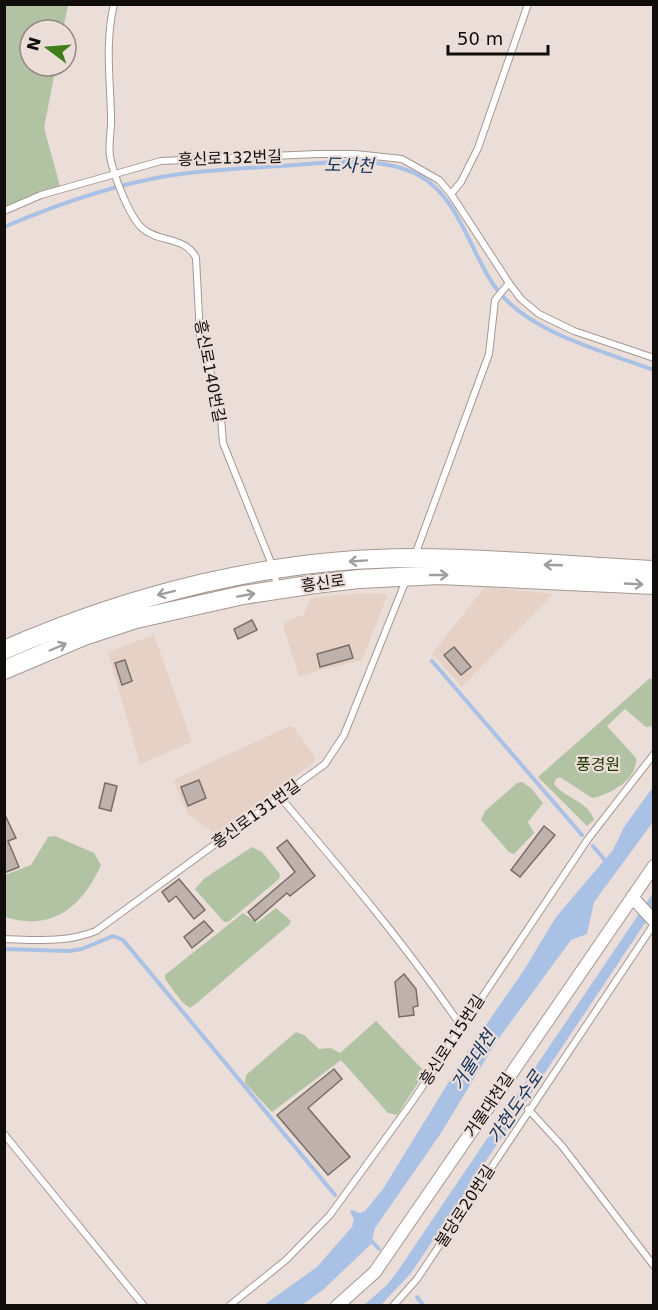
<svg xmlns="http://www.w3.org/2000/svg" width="658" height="1310" font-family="'DejaVu Sans','Noto Sans KR',sans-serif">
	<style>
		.built { fill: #e6d1c7 }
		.green { fill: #b1c3a3 }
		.water { fill: #a9c1e5 }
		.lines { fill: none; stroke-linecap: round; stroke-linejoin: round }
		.stream { stroke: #a9c1e5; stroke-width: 4 }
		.building { fill: #bfb2ac; stroke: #796d67; stroke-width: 1.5 }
		.lane-casing { stroke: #a59892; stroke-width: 8 }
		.street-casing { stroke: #a59892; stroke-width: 14 }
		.secondary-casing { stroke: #a59892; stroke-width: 20 }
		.lane { stroke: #fff; stroke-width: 6 }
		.street { stroke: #fff; stroke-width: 12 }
		.secondary { stroke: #fff; stroke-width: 18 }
		.oneway { stroke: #a09e9d }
		.labels { text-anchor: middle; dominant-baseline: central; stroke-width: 4.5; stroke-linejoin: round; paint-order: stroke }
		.street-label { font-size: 16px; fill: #110d0b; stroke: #ebddd7 }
		.park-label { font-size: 16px; fill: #1e3700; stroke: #ebddd7 }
		.water-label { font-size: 18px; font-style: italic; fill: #10305b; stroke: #ebddd7 }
	</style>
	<rect width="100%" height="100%" fill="#ebddd7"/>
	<path class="built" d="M 488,587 L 553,594 L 462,687 L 432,654 L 483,589 Z
		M 350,594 L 385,594 L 387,596 L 362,660 L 299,676 L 283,625 L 289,620 L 303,615 L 311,598 Z
		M 154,635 L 192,742 L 140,764 L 108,652 Z
		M 290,726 L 294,728 L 313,754 L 315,760 L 312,764 L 215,834 L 188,814 L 173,780 Z"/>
	<path class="green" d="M 5,5 L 68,5 L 63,30 L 30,30 L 30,66 L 56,66 L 44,128 L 60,186 L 5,212 Z
		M 650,678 L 653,680 L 653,726 L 646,727 L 625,709 L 607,726 L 636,758 C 638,779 610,795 592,798 L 560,777 L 556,779 L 554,784 C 566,799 587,800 594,820 L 587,826 L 538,777 Z
		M 522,782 L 531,788 L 543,803 L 528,822 L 534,833 L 514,854 L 509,852 L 481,820 L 485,811 L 517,783 Z
		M 55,836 L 94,853 L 101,865 C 82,907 52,932 5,917 L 5,875 L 31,865 L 48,837 Z
		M 252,847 L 262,852 L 280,874 L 279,879 L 228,922 L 224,922 L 195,889 L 205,878 Z
		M 276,908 L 291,921 L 290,924 L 198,1002 L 190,1008 L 182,1002 L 165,979 L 165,975 L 243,913 L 257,923 Z
		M 376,1021 L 425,1072 L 397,1115 L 388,1113 L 341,1060 L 272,1112 L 245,1083 L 246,1075 L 296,1032 L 304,1035 L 319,1049 L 331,1048 L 340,1053 Z"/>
	<path class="water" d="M 653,787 L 653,822 L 594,902 L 587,934 L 571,940 L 496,1042 L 441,1133 L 375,1228 L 371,1244 L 324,1289 L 302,1305 L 264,1305 L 317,1267 L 352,1227 L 354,1219 L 350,1212 L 352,1210 L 360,1213 L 365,1211 L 383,1189 L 466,1054 L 524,970 L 556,917 L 613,850 L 624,827 Z
		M 653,893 L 653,911 L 411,1273 L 381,1305 L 363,1306 L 387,1285 L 397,1272 Z"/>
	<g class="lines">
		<path class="stream" d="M 4,227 C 58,204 115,184 173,175 C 213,169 254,168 295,165 C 333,162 384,156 420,176 C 459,198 470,252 495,287 C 528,333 603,351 654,370
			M 432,661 L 582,835
			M 593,846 L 608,864
			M 4,949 L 69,951 L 82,949 L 113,936 L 123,940 L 335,1195
			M 369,1238 L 379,1249
			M 417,1297 L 424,1306"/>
	</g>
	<path class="building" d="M 252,620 L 257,630 L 238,639 L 234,629 Z
		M 349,645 L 353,658 L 320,667 L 317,654 Z
		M 454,647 L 471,667 L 461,675 L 444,655 Z
		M 125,660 L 132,681 L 122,685 L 115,663 Z
		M 199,780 L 206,798 L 188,806 L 181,787 Z
		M 105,783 L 117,786 L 111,811 L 99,808 Z
		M 4,813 L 16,838 L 8,841 L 19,867 L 4,873 Z
		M 544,826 L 555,835 L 520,877 L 511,870 Z
		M 287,840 L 315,876 L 290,896 L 287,893 L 255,921 L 248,912 L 295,872 L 277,848 Z
		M 179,879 L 205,910 L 194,919 L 176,896 L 169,902 L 162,892 Z
		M 204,921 L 213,931 L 192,948 L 184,937 Z
		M 404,974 L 416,989 L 418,1006 L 413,1007 L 414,1015 L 399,1017 L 395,982 Z
		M 334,1069 L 342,1079 L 308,1108 L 350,1157 L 328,1175 L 277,1115 Z"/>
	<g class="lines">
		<defs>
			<path id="lane" d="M 114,4 C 105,42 110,77 111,115 C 112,129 108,142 110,156 C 113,174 129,216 142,228 C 158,243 186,236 196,258 L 200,336 L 220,405 L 223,443 L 274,570 L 277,589
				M 451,194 L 461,182 L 478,148 L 528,4
				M 4,211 L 41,195 L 161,161 L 317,154 L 355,154 L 402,159 L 439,180 L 451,194 L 509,283 L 521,299 L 539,314 L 574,331 L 654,358
				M 415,555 L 489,354 L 495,300 L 509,283
				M 280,797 C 343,871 406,945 461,1026
				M 4,939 C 37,940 66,943 96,931 L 325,764 L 344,735 L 406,580
				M 528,1109 L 562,1146 L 654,1266
				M 4,1134 L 144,1306
				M 229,1306 L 286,1260 L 330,1215 L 412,1102 L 588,839 L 654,754
				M 393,1306 L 417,1279 L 654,924"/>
			<path id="street" d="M 632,897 L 654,921
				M 337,1306 L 375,1272 L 654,866"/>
			<path id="secondary" d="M 4,650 C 132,594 273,558 413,558 C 493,558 574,566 654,570
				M 4,670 L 84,636 L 136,619 L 243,595 L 315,584 L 359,579 L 439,575 L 654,585"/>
		</defs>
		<use href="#lane" class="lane-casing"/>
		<use href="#street" class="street-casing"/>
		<use href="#secondary" class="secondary-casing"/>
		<use href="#lane" class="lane"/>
		<use href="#street" class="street"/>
		<use href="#secondary" class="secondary"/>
	</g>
	<defs><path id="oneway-shaft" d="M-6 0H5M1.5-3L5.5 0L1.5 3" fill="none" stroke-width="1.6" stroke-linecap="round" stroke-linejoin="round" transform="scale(1.5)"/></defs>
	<g class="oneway">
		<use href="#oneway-shaft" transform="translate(358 561) rotate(176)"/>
		<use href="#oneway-shaft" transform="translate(553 565) rotate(-178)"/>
		<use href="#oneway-shaft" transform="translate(439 575)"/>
		<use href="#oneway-shaft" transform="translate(634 584) rotate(3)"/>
		<use href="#oneway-shaft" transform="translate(166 593) rotate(166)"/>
		<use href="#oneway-shaft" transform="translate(246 595) rotate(-10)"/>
		<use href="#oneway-shaft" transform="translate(58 647) rotate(-23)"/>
	</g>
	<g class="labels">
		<g class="street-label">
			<text transform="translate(230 158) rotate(-2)">흥신로132번길</text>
			<text transform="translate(210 371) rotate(79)">흥신로140번길</text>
			<text transform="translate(323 583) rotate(-8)">흥신로</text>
			<text transform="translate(256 814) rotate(-36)">흥신로131번길</text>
			<text transform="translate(452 1040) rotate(-57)">흥신로115번길</text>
			<text transform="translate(489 1105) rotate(-56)">거물대천길</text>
			<text transform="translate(465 1206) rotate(-57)">불당로20번길</text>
		</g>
		<g class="park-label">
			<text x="598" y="764">풍경원</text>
		</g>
		<g class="water-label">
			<text transform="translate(349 165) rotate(1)">도사천</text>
			<text transform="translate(473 1060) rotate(-58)">거물대천</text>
			<text transform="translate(515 1107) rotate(-56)">가현도수로</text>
		</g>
	</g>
	<rect width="658" height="1310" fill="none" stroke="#110d0b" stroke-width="12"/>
	<g transform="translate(48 48) rotate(286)"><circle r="28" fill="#ebddd7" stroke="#948a85" stroke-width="1.5"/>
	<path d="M0-4.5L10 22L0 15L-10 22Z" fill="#417e1b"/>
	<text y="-9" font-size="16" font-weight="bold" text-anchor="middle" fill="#110d0b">N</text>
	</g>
	<path d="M448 45v9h100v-9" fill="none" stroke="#110d0b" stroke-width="3"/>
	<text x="457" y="45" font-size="18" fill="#110d0b" stroke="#ebddd7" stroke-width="4.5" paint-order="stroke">50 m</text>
</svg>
